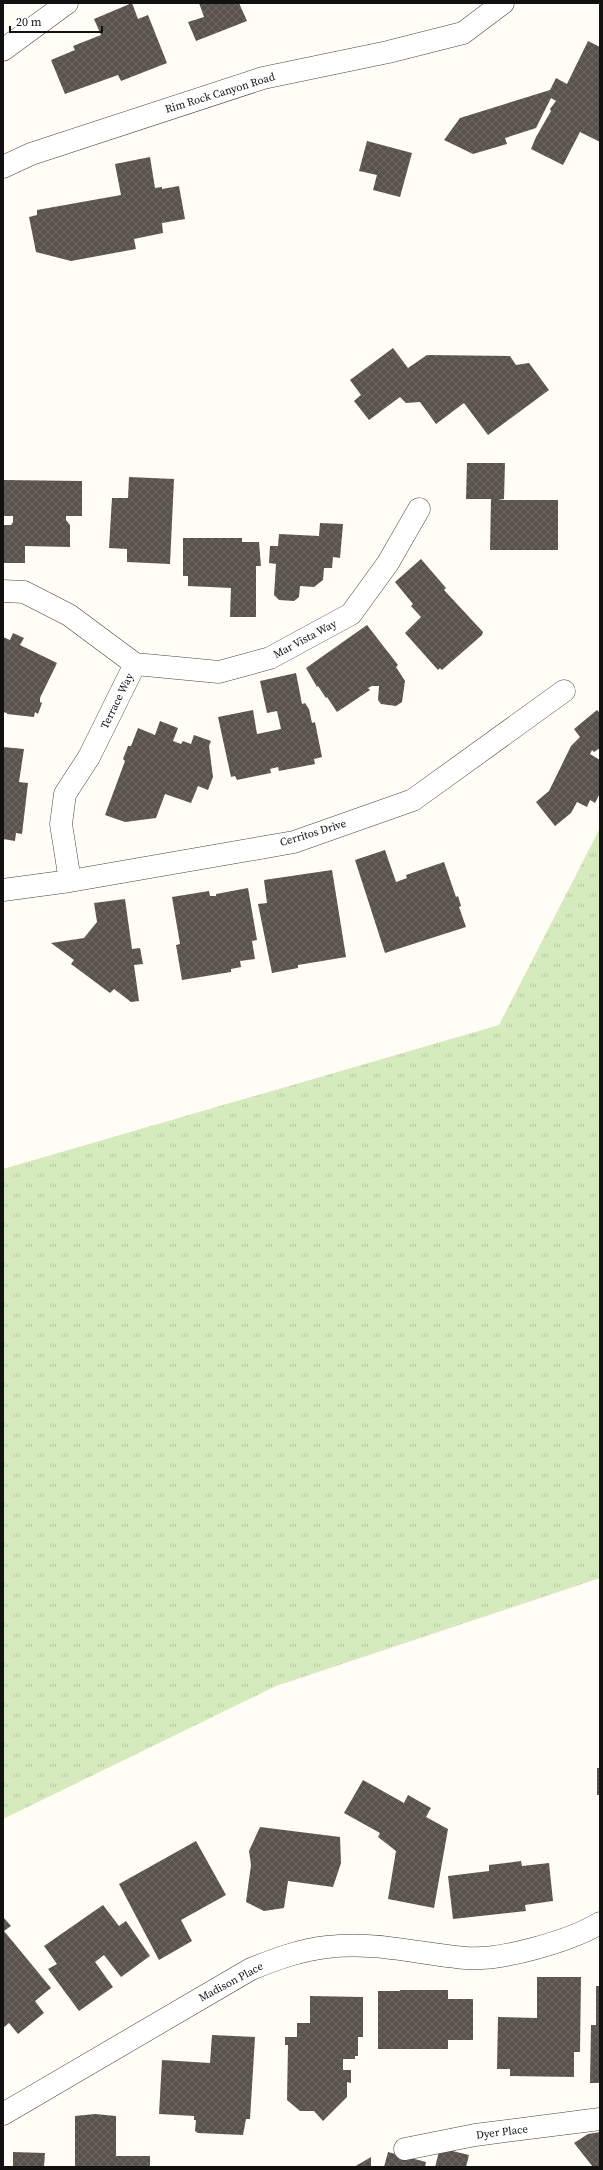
<svg xmlns="http://www.w3.org/2000/svg" width="603" height="2170" font-family="'Source Serif 4',serif">
	<style>
		.grass { fill: url(#grass-tufts) }
		.building { fill: url(#building-cross-hatch) }
		.lines { fill: none; stroke-linecap: round; stroke-linejoin: round }
		.street-casing { stroke: #444; stroke-width: 23 }
		.street { stroke: #fff; stroke-width: 22 }
		.labels { text-anchor: middle; dominant-baseline: central; stroke-width: 4; stroke-linejoin: round; paint-order: stroke }
		.street-label { font-size: 11px; fill: #111; stroke: #fff }
	</style>
	<defs>
		<pattern id="grass-tufts" width="24" height="20" patternUnits="userSpaceOnUse"><rect width="24" height="20" fill="#d5ebbd"/><path d="M3 7l-1-3M5 7V3M7 7l1-3M15 17l-1-3M17 17v-4M19 17l1-3" fill="none" stroke="#b6c8a1"/></pattern>
		<pattern id="building-cross-hatch" width="8" height="8" patternUnits="userSpaceOnUse"><rect width="8" height="8" fill="#5a524d"/><path d="M0 0l8 8M0 8l8-8" fill="none" stroke="#6d6662"/></pattern>
	</defs>
	<rect width="100%" height="100%" fill="#fffdf5"/>
	<path class="grass" d="M 600,828 L 600,1578 L 276,1686 L 3,1819 L 3,1169 L 499,1025 Z"/>
	<path class="building" d="M 132,3 L 138,19 L 148,15 L 167,63 L 121,81 L 118,75 L 65,94 L 51,60 L 75,50 L 73,46 L 101,35 L 94,19 Z
		M 199,3 L 239,3 L 247,21 L 196,41 L 188,22 L 204,17 Z
		M 588,41 L 600,47 L 600,142 L 580,132 L 563,165 L 531,149 L 536,137 L 551,111 L 550,109 L 556,101 L 551,98 L 536,128 L 505,138 L 507,144 L 473,154 L 444,140 L 460,118 L 550,90 L 556,78 L 567,84 Z
		M 367,141 L 412,153 L 400,197 L 373,190 L 377,175 L 359,171 Z
		M 150,157 L 155,188 L 162,187 L 162,189 L 179,186 L 185,219 L 162,223 L 163,233 L 134,239 L 136,249 L 71,261 L 36,252 L 29,217 L 37,215 L 37,210 L 121,195 L 115,164 Z
		M 393,348 L 408,368 L 427,355 L 510,356 L 516,365 L 529,363 L 549,390 L 488,435 L 464,403 L 436,424 L 420,402 L 406,403 L 400,397 L 369,420 L 354,401 L 361,395 L 350,380 Z
		M 467,463 L 505,463 L 504,499 L 498,500 L 558,500 L 558,550 L 490,550 L 491,499 L 466,499 Z
		M 129,477 L 174,479 L 170,564 L 127,562 L 127,549 L 109,548 L 112,498 L 128,498 Z
		M 3,480 L 82,481 L 82,516 L 66,516 L 66,520 L 70,525 L 70,547 L 25,546 L 25,563 L 3,563 L 3,525 L 11,525 L 13,522 L 13,516 L 3,516 Z
		M 320,523 L 343,524 L 340,558 L 333,557 L 332,568 L 324,568 L 323,580 L 314,587 L 300,586 L 299,597 L 294,601 L 279,600 L 274,595 L 276,564 L 269,563 L 270,546 L 278,546 L 279,534 L 319,536 Z
		M 183,538 L 242,538 L 242,542 L 259,542 L 261,566 L 256,566 L 256,617 L 230,617 L 231,588 L 188,586 L 188,576 L 183,576 Z
		M 421,559 L 446,588 L 444,590 L 483,632 L 482,635 L 442,670 L 440,668 L 438,670 L 405,633 L 421,617 L 411,606 L 413,604 L 395,582 Z
		M 367,625 L 398,665 L 396,667 L 405,681 L 402,702 L 396,706 L 381,704 L 378,700 L 379,686 L 372,686 L 368,688 L 370,690 L 337,712 L 327,697 L 326,698 L 318,686 L 317,687 L 306,668 Z
		M 13,633 L 24,638 L 20,645 L 57,663 L 40,698 L 40,702 L 42,703 L 38,714 L 35,712 L 34,717 L 7,714 L 7,713 L 3,712 L 3,637 L 10,640 Z
		M 296,673 L 302,704 L 305,703 L 309,709 L 312,723 L 315,722 L 322,757 L 314,759 L 315,764 L 279,771 L 278,767 L 270,769 L 271,773 L 237,780 L 235,776 L 231,777 L 218,717 L 253,710 L 257,734 L 281,729 L 277,711 L 267,713 L 260,681 Z
		M 597,710 L 600,713 L 600,748 L 594,752 L 592,750 L 590,754 L 600,760 L 600,793 L 595,803 L 590,800 L 587,807 L 577,802 L 571,813 L 555,826 L 536,802 L 549,791 L 571,746 L 580,737 L 574,729 Z
		M 160,721 L 178,728 L 173,741 L 181,744 L 183,741 L 191,744 L 194,735 L 211,741 L 209,746 L 213,777 L 208,790 L 198,786 L 191,803 L 165,794 L 156,818 L 125,822 L 105,815 L 125,761 L 123,759 L 128,746 L 131,746 L 138,728 L 155,735 Z
		M 3,747 L 24,749 L 19,782 L 28,783 L 22,834 L 16,833 L 15,841 L 3,839 Z
		M 385,850 L 396,882 L 407,878 L 406,875 L 444,862 L 456,897 L 458,896 L 461,906 L 459,907 L 466,927 L 385,953 L 355,860 Z
		M 332,870 L 346,957 L 298,965 L 298,968 L 272,973 L 258,904 L 267,903 L 264,880 Z
		M 248,888 L 257,940 L 252,941 L 255,959 L 240,961 L 241,967 L 231,969 L 231,972 L 182,980 L 176,945 L 180,944 L 172,897 L 209,891 L 210,896 L 216,896 L 216,894 Z
		M 125,899 L 132,949 L 140,948 L 143,964 L 134,965 L 139,1001 L 131,1002 L 114,989 L 110,993 L 71,964 L 74,960 L 51,943 L 84,938 L 97,922 L 94,903 Z
		M 597,1768 L 600,1768 L 600,1795 L 597,1795 Z
		M 363,1780 L 404,1803 L 408,1795 L 431,1808 L 426,1817 L 448,1829 L 434,1908 L 388,1899 L 396,1851 L 378,1837 L 380,1833 L 344,1813 Z
		M 260,1827 L 340,1837 L 341,1863 L 333,1887 L 288,1881 L 284,1908 L 264,1911 L 246,1902 L 251,1865 L 249,1851 Z
		M 196,1841 L 226,1895 L 181,1920 L 192,1941 L 159,1960 L 119,1884 Z
		M 521,1861 L 522,1866 L 549,1863 L 553,1901 L 525,1905 L 526,1911 L 453,1919 L 448,1876 L 489,1871 L 489,1865 Z
		M 103,1905 L 119,1926 L 126,1921 L 150,1956 L 121,1977 L 104,1955 L 95,1962 L 113,1987 L 79,2011 L 48,1969 L 57,1964 L 44,1946 Z
		M 3,1917 L 11,1926 L 4,1931 L 51,1988 L 35,2001 L 44,2013 L 18,2034 L 9,2023 L 3,2028 Z
		M 537,1977 L 581,1977 L 580,2052 L 574,2052 L 574,2077 L 510,2076 L 510,2069 L 497,2069 L 498,2017 L 537,2018 Z
		M 596,1986 L 600,1986 L 600,2083 L 590,2083 L 591,2025 L 596,2025 Z
		M 400,1990 L 448,1990 L 448,1999 L 473,1999 L 473,2040 L 448,2040 L 448,2049 L 378,2049 L 378,1991 L 400,1991 Z
		M 310,1996 L 363,1997 L 363,2037 L 358,2037 L 358,2056 L 355,2056 L 355,2059 L 343,2059 L 343,2070 L 351,2070 L 351,2083 L 347,2082 L 347,2097 L 323,2121 L 314,2111 L 300,2111 L 287,2100 L 288,2045 L 285,2045 L 285,2037 L 297,2037 L 297,2023 L 310,2023 Z
		M 212,2035 L 255,2037 L 250,2119 L 246,2119 L 243,2135 L 198,2133 L 195,2131 L 196,2120 L 194,2120 L 194,2116 L 159,2114 L 162,2060 L 210,2063 Z
		M 95,2114 L 116,2116 L 116,2156 L 150,2156 L 150,2167 L 75,2167 L 75,2116 Z
		M 600,2132 L 600,2167 L 593,2167 L 574,2143 L 588,2134 Z
		M 440,2148 L 469,2155 L 466,2167 L 435,2167 Z
		M 13,2152 L 45,2153 L 44,2167 L 13,2167 Z
		M 388,2152 L 426,2162 L 425,2167 L 384,2167 Z
		M 371,2157 L 371,2167 L 354,2167 Z"/>
	<g class="lines">
		<defs>
			<path id="street" d="M 3,50 L 67,3
				M 3,167 L 31,154 L 263,78 L 388,52 L 463,33 L 503,3
				M 3,591 L 24,592 L 69,615 L 135,664
				M 135,664 L 219,672 L 270,658 L 351,614 L 388,563 L 419,509
				M 70,881 L 61,824 L 65,794 L 89,757 L 135,664
				M 3,890 L 70,881 L 294,842 L 413,800 L 564,691
				M 3,2114 L 251,1969 C 276,1959 300,1950 327,1947 C 374,1941 420,1954 466,1958 C 501,1961 570,1941 600,1923
				M 405,2149 L 475,2135 L 600,2119"/>
		</defs>
		<use href="#street" class="street-casing"/>
		<use href="#street" class="street"/>
	</g>
	<g class="labels">
		<g class="street-label">
			<text transform="translate(220 93) rotate(-17)">Rim Rock Canyon Road</text>
			<text transform="translate(305 639) rotate(-28)">Mar Vista Way</text>
			<text transform="translate(117 701) rotate(-64)">Terrace Way</text>
			<text transform="translate(313 833) rotate(-17)">Cerritos Drive</text>
			<text transform="translate(231 1982) rotate(-28)">Madison Place</text>
			<text transform="translate(502 2132) rotate(-7)">Dyer Place</text>
		</g>
	</g>
	<rect width="603" height="2170" fill="none" stroke="#111111" stroke-width="8"/>
	<path d="M10 26v6h92v-6" fill="none" stroke="#111111" stroke-width="2"/>
	<text x="16" y="26" font-size="12" fill="#111111" stroke="#ffffff" stroke-width="3" paint-order="stroke">20 m</text>
</svg>
